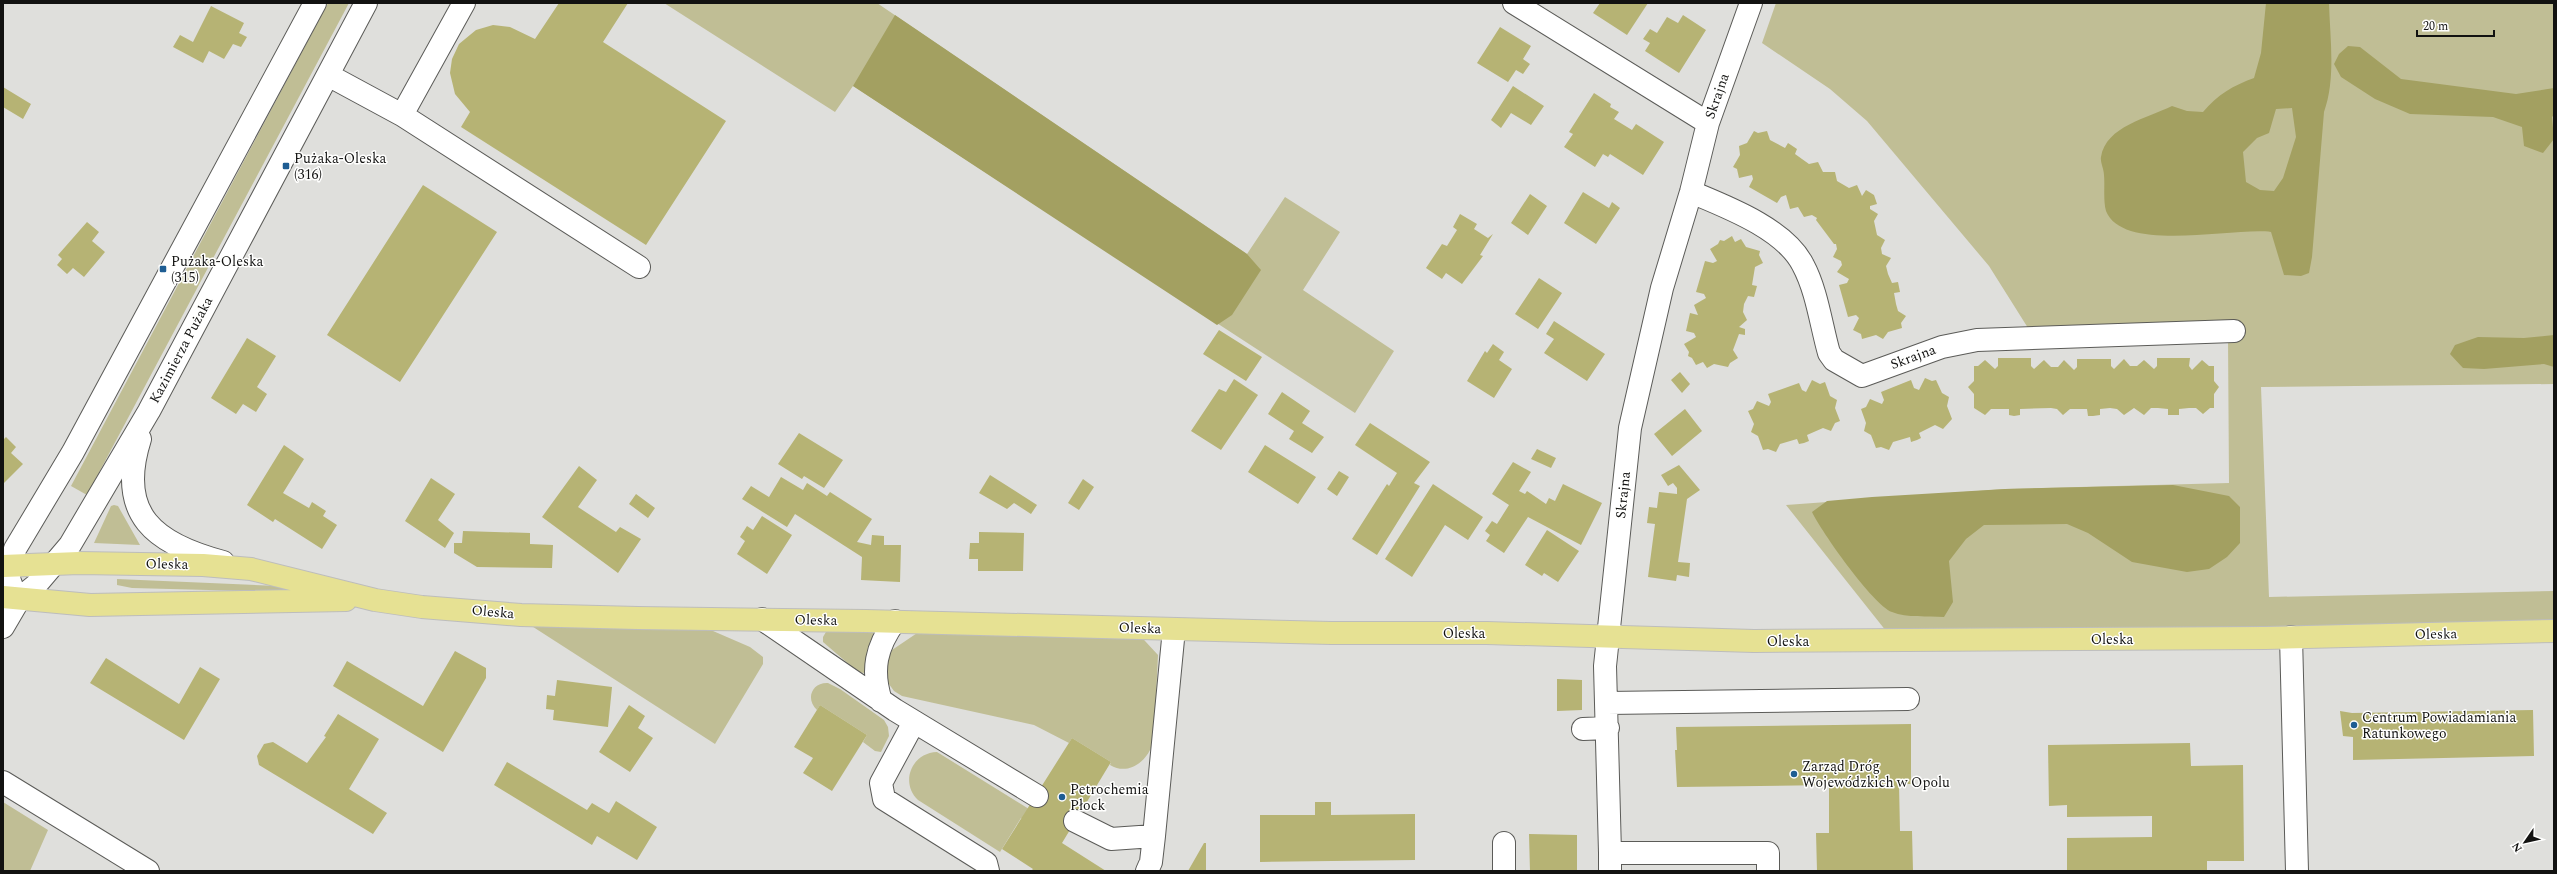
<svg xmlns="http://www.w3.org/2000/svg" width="2557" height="874" font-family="Spectral,serif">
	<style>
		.green { fill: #c0be95 }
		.forest { fill: #a3a061; fill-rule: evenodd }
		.building { fill: #b6b374 }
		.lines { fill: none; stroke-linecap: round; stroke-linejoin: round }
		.minor-casing { stroke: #5b5b58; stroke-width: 24 }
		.major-casing { stroke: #bdbdbc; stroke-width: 24 }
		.minor { stroke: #fff; stroke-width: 22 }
		.major { stroke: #e6e193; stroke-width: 22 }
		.poi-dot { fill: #1e5d93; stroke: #fffffe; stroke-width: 1.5 }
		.labels { text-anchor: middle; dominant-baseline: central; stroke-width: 3; stroke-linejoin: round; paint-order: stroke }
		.street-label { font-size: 14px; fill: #121211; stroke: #fffffe }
		.poi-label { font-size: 14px; fill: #121211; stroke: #fffffe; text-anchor: start }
	</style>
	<rect width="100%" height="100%" fill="#dfdfdc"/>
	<path class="green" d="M 328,3 L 349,3 L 87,495 L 71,486 Z
		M 664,3 L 877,3 L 1247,254 L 1285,197 L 1340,232 L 1303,290 L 1394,351 L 1355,413 L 853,86 L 835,112 Z
		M 1776,3 L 2554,3 L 2554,384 L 2261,387 L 2269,597 L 2554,591 L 2554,631 L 1894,641 L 1786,505 L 2005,489 L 2229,483 L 2228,338 L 2035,339 L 1989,266 L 1867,121 L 1830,89 L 1762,43 Z
		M 114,505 L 118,506 L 140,545 L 94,543 L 111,506 Z
		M 117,579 L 278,586 L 286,588 L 285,592 L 280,592 L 132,588 L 117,585 Z
		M 513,614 L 683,618 L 750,647 L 763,657 L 763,664 L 715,744 Z
		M 833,620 L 883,621 L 870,642 L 864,673 L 858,672 L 823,642 L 823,637 Z
		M 932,623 L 1133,628 L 1158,655 L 1154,739 C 1150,759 1130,777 1110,765 L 1111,762 L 1072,738 L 1069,743 L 1034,725 L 902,696 L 894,691 L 886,680 L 888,657 L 892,650 Z
		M 828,683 L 840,689 L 884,720 L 888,727 L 889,736 L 881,752 L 875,751 L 863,742 L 867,735 L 820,705 L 817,710 C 805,699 812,682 828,683 Z
		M 937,752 L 1029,809 L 1023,819 L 1021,818 L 1000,852 L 918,800 C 900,783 911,753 937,752 Z
		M 3,802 L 48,830 L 30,871 L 3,871 Z"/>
	<path class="forest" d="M 2266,3 L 2329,3 C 2330,38 2336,79 2324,112 L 2312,257 L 2309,273 L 2301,276 L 2284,275 L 2271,232 C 2234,227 2123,254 2106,211 C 2103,201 2105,185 2104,175 C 2104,169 2100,162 2101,157 C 2106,126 2148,118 2172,106 L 2187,111 L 2203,112 C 2217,95 2234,85 2254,78 L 2261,53 ZM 2292,108 L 2296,137 L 2283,178 L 2274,191 L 2260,190 L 2246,182 L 2243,152 L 2257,138 L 2269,133 L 2276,109 Z
		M 895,15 L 1247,254 L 1261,270 L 1232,315 L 1217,325 L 853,86 Z
		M 2348,46 L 2360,47 L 2401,79 L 2516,94 L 2554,88 L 2554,115 L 2552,117 L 2554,139 L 2543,153 L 2524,146 L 2522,127 L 2493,117 L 2410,114 L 2375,99 L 2341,77 L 2334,64 L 2339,54 Z
		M 2554,335 L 2554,367 L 2544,364 L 2484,369 L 2463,368 L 2450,354 L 2455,345 L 2478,337 L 2524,338 Z
		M 2173,485 L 2229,496 L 2240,507 L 2240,543 L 2227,557 L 2209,569 L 2187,572 L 2132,562 L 2088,533 L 2067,524 L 1984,525 L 1966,539 L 1949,561 L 1953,602 L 1944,617 C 1928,616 1907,618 1892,612 C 1873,605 1821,531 1812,512 L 1827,501 L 1872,497 L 2005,489 Z"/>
	<path class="building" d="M 559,3 L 628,3 L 603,42 L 726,121 L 646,245 L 461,127 L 470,112 L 455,94 L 450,73 L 452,59 L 459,44 L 476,30 L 493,25 L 510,27 L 535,39 Z
		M 1600,3 L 1648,3 L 1627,35 L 1593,13 Z
		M 211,6 L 244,23 L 239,33 L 247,37 L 241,47 L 233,44 L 224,59 L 209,51 L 203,63 L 173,47 L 180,35 L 193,42 Z
		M 1683,15 L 1706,30 L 1679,73 L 1645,51 L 1650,43 L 1643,39 L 1650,29 L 1657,33 L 1667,17 L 1678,23 Z
		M 1500,27 L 1531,46 L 1523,59 L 1530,64 L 1523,74 L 1516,70 L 1508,82 L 1477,63 Z
		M 1513,86 L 1544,106 L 1531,125 L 1511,113 L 1501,128 L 1491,120 Z
		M 3,87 L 31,104 L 23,119 L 3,107 Z
		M 1594,93 L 1611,104 L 1610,107 L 1619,112 L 1614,119 L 1632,130 L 1636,124 L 1664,142 L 1643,175 L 1610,154 L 1608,157 L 1603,154 L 1595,167 L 1564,147 L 1573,134 L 1569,132 Z
		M 1754,131 L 1758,133 L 1767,131 L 1770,140 L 1785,148 L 1788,143 L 1797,149 L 1795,154 L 1809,164 L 1818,162 L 1823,172 L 1835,172 L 1837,181 L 1849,188 L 1857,185 L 1862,196 L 1866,190 L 1874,195 L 1877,204 L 1870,206 L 1870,209 L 1878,214 L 1874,221 L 1877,235 L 1885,240 L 1881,248 L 1882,254 L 1891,258 L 1886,266 L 1888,274 L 1892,283 L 1898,282 L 1900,292 L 1894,293 L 1896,304 L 1898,311 L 1906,316 L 1901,323 L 1902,328 L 1888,332 L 1883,339 L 1876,335 L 1862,339 L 1861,334 L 1853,330 L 1859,318 L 1856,315 L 1848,317 L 1839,285 L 1847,283 L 1849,279 L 1837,272 L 1842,265 L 1841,261 L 1833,257 L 1837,249 L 1836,244 L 1834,244 L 1816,220 L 1817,218 L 1812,215 L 1804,217 L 1798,207 L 1790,209 L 1786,195 L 1781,197 L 1777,203 L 1749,187 L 1753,179 L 1752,175 L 1739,178 L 1737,169 L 1733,167 L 1740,155 L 1739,146 L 1747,143 Z
		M 423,185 L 497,232 L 400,382 L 327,335 Z
		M 1583,192 L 1609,208 L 1612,202 L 1620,208 L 1596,244 L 1564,223 Z
		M 1530,194 L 1547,206 L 1528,235 L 1511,223 Z
		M 1460,214 L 1477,224 L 1474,229 L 1488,238 L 1493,234 L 1480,255 L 1483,256 L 1462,284 L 1446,273 L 1442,279 L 1426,268 L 1442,244 L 1447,246 L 1457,230 L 1453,227 Z
		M 87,222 L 99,232 L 92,241 L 105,252 L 84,277 L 73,268 L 67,274 L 57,265 L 62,259 L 58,255 Z
		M 1732,236 L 1735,242 L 1741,239 L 1746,247 L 1760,251 L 1759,255 L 1763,263 L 1755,267 L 1752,285 L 1757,286 L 1754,297 L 1748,296 L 1744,304 L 1743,312 L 1747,320 L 1739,327 L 1745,329 L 1745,335 L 1739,334 L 1733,350 L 1738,358 L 1730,363 L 1728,367 L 1714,364 L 1707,368 L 1703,362 L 1696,365 L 1692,358 L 1688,356 L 1689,352 L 1684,344 L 1696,337 L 1694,333 L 1686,331 L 1690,313 L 1698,315 L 1694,305 L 1706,298 L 1704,294 L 1696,292 L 1705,261 L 1713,263 L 1717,261 L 1710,249 L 1718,244 L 1720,240 L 1724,241 Z
		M 1539,278 L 1562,293 L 1538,329 L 1515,314 Z
		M 1554,321 L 1605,354 L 1587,381 L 1544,353 L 1554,339 L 1546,334 Z
		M 1219,330 L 1262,357 L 1246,381 L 1203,354 Z
		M 247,338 L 276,356 L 257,387 L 267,394 L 256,412 L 243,404 L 236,414 L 211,398 Z
		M 1493,344 L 1504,352 L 1499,360 L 1512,369 L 1494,398 L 1467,381 L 1485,351 L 1487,353 Z
		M 1998,358 L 2031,358 L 2031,366 L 2034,369 L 2044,360 L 2051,367 L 2058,367 L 2064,360 L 2074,370 L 2077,367 L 2077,359 L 2111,359 L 2111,366 L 2114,369 L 2124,359 L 2130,366 L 2137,366 L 2144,360 L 2154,369 L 2157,366 L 2157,358 L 2190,358 L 2189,366 L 2192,370 L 2202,360 L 2209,366 L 2214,366 L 2214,381 L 2219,387 L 2214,394 L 2214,408 L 2210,408 L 2203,414 L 2196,408 L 2189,408 L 2179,409 L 2179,415 L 2168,415 L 2168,409 L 2158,408 L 2151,408 L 2144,415 L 2134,408 L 2124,415 L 2117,409 L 2110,408 L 2100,409 L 2100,415 L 2093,416 L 2088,416 L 2087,409 L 2070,409 L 2063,415 L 2057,409 L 2051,408 L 2020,409 L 2020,415 L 2014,416 L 2009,415 L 2009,409 L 1991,409 L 1985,415 L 1974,408 L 1974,394 L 1968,387 L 1974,381 L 1974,366 L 1978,366 L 1985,360 L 1995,369 L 1998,366 Z
		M 1680,372 L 1690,384 L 1682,393 L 1671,380 Z
		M 1925,378 L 1932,381 L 1936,380 L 1942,393 L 1949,397 L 1947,406 L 1952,419 L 1943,429 L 1935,425 L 1919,433 L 1921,438 L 1917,440 L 1911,442 L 1910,437 L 1893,442 L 1889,450 L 1881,447 L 1876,448 L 1871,435 L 1864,431 L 1866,423 L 1861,409 L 1866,407 L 1870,399 L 1882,404 L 1884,400 L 1881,392 L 1911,380 L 1914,388 L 1919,390 Z
		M 1234,379 L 1258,395 L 1221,450 L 1191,431 L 1219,389 L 1226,392 Z
		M 1812,380 L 1820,384 L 1825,382 L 1830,396 L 1837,400 L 1835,408 L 1840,421 L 1835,423 L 1831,431 L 1823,428 L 1807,435 L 1809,441 L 1804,443 L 1799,444 L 1797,439 L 1780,444 L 1776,452 L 1768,449 L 1763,450 L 1758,436 L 1751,432 L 1754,424 L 1748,411 L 1753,409 L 1757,401 L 1769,406 L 1771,402 L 1768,394 L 1799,383 L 1802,390 L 1806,392 Z
		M 1282,392 L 1310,411 L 1302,423 L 1324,437 L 1312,453 L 1289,439 L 1294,431 L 1268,414 Z
		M 1685,409 L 1702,431 L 1672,456 L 1654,434 Z
		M 1370,423 L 1430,462 L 1414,483 L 1420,486 L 1377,555 L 1352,539 L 1387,484 L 1389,486 L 1397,473 L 1355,445 Z
		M 799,433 L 843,460 L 824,488 L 804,476 L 802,479 L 778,464 Z
		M 6,437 L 16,447 L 11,453 L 23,464 L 3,484 L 3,440 Z
		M 284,445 L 304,459 L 283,493 L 309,508 L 312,502 L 326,511 L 323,516 L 337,525 L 322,549 L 275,519 L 273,522 L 247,505 Z
		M 1265,445 L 1316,477 L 1298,504 L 1248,472 Z
		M 1537,449 L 1556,458 L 1551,468 L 1531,459 Z
		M 1513,462 L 1531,472 L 1519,491 L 1525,494 L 1527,491 L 1546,504 L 1549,498 L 1555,501 L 1563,484 L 1602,503 L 1581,545 L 1528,517 L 1504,553 L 1486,541 L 1490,535 L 1485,531 L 1492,521 L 1497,524 L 1509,505 L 1492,494 Z
		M 1679,465 L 1700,490 L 1687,499 L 1678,562 L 1690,563 L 1689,577 L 1677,575 L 1676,581 L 1648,577 L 1655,524 L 1647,523 L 1649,507 L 1657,508 L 1659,492 L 1677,494 L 1677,488 L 1673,483 L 1668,486 L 1661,475 Z
		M 579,466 L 597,480 L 578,507 L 616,532 L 620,527 L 641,539 L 618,573 L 542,517 Z
		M 1339,471 L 1349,477 L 1337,496 L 1327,489 Z
		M 990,475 L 1037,505 L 1031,514 L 1014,503 L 1007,509 L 979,493 Z
		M 781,477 L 803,490 L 807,483 L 827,496 L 830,492 L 872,519 L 857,542 L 871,545 L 872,535 L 884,536 L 884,545 L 901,545 L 900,582 L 861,580 L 862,557 L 795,514 L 787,527 L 742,499 L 751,486 L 769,497 Z
		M 431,478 L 455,494 L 438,520 L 454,533 L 445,548 L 405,521 Z
		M 1083,479 L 1094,487 L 1079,510 L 1068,503 Z
		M 1433,484 L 1483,517 L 1468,540 L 1445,525 L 1412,577 L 1385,559 Z
		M 636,494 L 655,508 L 648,518 L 629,504 Z
		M 762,516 L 792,535 L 767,574 L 737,554 L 745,541 L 740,537 L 747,526 L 753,530 Z
		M 1547,530 L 1579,551 L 1558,582 L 1544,573 L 1542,576 L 1525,565 Z
		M 463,531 L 530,533 L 530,544 L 553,545 L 552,568 L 477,567 L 454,553 L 454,543 L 462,543 Z
		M 979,532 L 1024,533 L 1023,571 L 978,571 L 978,559 L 969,559 L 970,543 L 979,543 Z
		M 455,651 L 486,668 L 486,678 L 443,752 L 333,686 L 347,661 L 423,706 Z
		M 106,658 L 179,704 L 200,667 L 220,679 L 184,740 L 90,683 Z
		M 1557,679 L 1582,680 L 1582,710 L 1557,711 Z
		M 557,680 L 612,687 L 608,727 L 553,720 L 554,710 L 546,709 L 547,695 L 555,696 Z
		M 629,705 L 645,716 L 638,728 L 653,738 L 630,772 L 599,752 Z
		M 820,705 L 867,735 L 832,791 L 803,773 L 813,758 L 794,747 Z
		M 2533,710 L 2534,756 L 2353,760 L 2353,737 L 2343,736 L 2340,711 L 2352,713 Z
		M 338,714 L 379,739 L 349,789 L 387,813 L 373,834 L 259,765 L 257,756 L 264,744 L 273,742 L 307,763 L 326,737 L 324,736 Z
		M 1911,724 L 1911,784 L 1899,784 L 1900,831 L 1912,831 L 1913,871 L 1817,871 L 1816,833 L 1829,833 L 1829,785 L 1677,787 L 1675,750 L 1677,750 L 1676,727 Z
		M 1072,738 L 1111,762 L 1062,843 L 1106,871 L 1031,871 L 1033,869 L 1002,849 Z
		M 2190,743 L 2191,766 L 2243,765 L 2244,861 L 2207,861 L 2207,871 L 2067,871 L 2067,838 L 2152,837 L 2152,816 L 2067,817 L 2067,805 L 2049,806 L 2048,745 Z
		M 507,762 L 587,810 L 592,803 L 609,813 L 616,801 L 657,827 L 637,860 L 597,836 L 592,845 L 494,785 Z
		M 1315,802 L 1331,802 L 1331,815 L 1415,814 L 1415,860 L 1260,862 L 1260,815 L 1315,815 Z
		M 1529,834 L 1577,835 L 1577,871 L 1530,871 Z
		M 1204,843 L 1206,843 L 1206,871 L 1188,871 Z"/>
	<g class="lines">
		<defs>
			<path id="minor" d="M 1514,3 L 1708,123
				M 328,75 L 402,115 L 639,267
				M 402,115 L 464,3
				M 1691,192 C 1727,207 1785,229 1803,265 C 1817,291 1821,325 1829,353 L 1834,360 L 1862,376 L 1942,347 L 1977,340 L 2234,331
				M 140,439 C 116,515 155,544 223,562
				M 20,598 L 12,587 L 7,573 L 15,549 L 73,452 L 315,3
				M 762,619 L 895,710 L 1037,796
				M 3,627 L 20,598 L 36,585 L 70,545 L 149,411 L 366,3
				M 2291,637 L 2297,871
				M 881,701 C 871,670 876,647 895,621
				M 1607,703 L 1908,699
				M 914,722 L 881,783 L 884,799 L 986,863 L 988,871
				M 1583,729 L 1608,728
				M 3,782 L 148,871
				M 1075,821 L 1111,839 L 1154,836 L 1174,629
				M 1504,843 L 1504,871
				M 1610,853 L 1605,666 L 1630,428 L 1662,288 L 1691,192 L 1708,123 L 1751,3
				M 1147,871 L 1151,862 L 1154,836
				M 1610,871 L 1610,853 L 1768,853 L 1768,871"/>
			<path id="major" d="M 3,566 L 79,563 L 203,565 L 251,569 L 375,600 L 422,607 L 521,615 L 638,618 L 866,621 L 1331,633 L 1487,633 L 1754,641 L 2265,638 L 2554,631
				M 3,597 L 90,605 L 346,600"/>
		</defs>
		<use href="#minor" class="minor-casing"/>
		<use href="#major" class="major-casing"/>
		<use href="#minor" class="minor"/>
		<use href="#major" class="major"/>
	</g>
	<g class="poi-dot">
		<rect x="282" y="162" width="8" height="8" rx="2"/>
		<rect x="159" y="265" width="8" height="8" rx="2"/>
		<circle cx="2354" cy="725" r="4"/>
		<circle cx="1794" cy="774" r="4"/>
		<circle cx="1062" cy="797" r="4"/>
	</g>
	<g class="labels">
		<g class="street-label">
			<text transform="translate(1717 96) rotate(-71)">Skrajna</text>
			<text transform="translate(181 350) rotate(-62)">Kazimierza Pużaka</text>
			<text transform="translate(1913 357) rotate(-20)">Skrajna</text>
			<text transform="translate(1623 495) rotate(-84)">Skrajna</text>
			<text transform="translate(167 564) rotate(1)">Oleska</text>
			<text transform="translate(493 612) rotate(5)">Oleska</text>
			<text transform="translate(816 620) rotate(1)">Oleska</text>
			<text transform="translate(1140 628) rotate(2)">Oleska</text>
			<text x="1464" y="633">Oleska</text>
			<text transform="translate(2436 634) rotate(-1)">Oleska</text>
			<text x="2112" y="639">Oleska</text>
			<text x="1788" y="641">Oleska</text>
		</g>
		<g class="poi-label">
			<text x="294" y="158">Pużaka-Oleska<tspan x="294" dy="16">(316)</tspan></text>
			<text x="171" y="261">Pużaka-Oleska<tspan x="171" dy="16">(315)</tspan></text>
			<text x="2362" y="717">Centrum Powiadamiania<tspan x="2362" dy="16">Ratunkowego</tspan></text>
			<text x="1802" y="766">Zarząd Dróg<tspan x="1802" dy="16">Wojewódzkich w Opolu</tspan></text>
			<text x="1070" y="789">Petrochemia<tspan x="1070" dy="16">Płock</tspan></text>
		</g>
	</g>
	<rect width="2557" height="874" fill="none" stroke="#121211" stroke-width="8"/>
	<g transform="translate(2525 842) rotate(236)" stroke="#fffffe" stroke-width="3" paint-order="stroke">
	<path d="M0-3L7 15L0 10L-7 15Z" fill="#121211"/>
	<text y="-6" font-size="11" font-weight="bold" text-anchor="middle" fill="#121211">N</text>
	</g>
	<path d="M2417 30v6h77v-6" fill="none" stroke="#121211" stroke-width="2"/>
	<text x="2423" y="30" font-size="12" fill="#121211" stroke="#fffffe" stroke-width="3" paint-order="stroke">20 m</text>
</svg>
